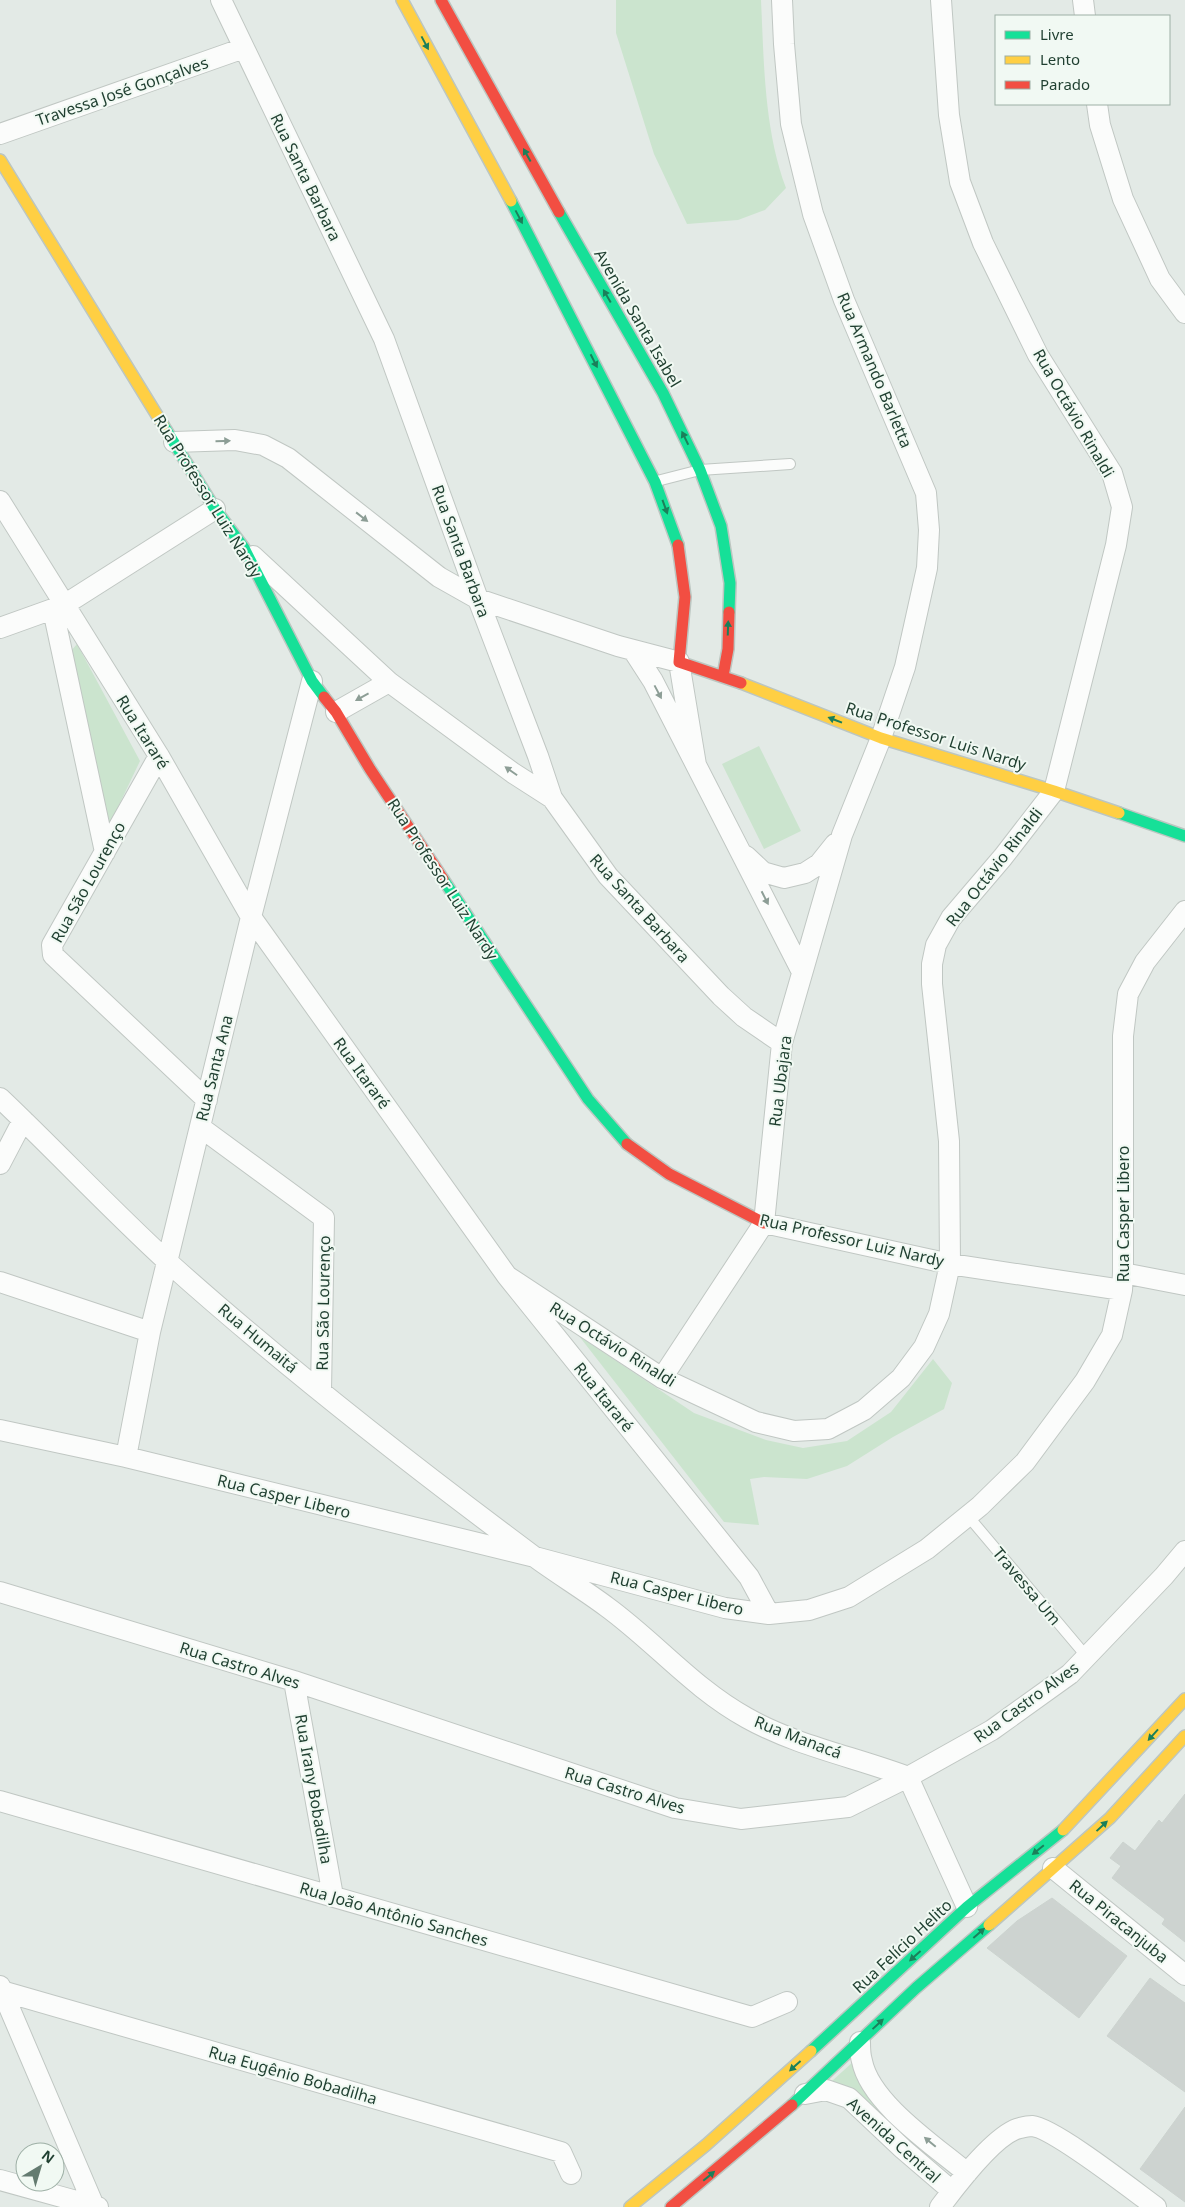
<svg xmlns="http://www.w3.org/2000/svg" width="1185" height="2207" font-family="'Noto Sans',sans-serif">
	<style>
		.green { fill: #cbe4ce }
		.building { fill: #cdd3d0; stroke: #ccd3cf }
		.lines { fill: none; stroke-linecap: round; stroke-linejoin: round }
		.lane-casing { stroke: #c0c7c3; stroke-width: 12 }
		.street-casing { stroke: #c0c7c3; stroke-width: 22 }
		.fast-casing { stroke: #bcc6c1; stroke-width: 14 }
		.slow-casing { stroke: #bcc6c1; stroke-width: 14 }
		.jam-casing { stroke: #bcc6c1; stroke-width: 14 }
		.lane { stroke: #fbfcfb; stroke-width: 10 }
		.street { stroke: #fbfcfb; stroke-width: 20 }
		.fast { stroke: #16e098; stroke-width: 11 }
		.slow { stroke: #ffcf43; stroke-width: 11 }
		.jam { stroke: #f24e42; stroke-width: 11 }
		.oneway { fill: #1b7f5a }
		.oneway2 { fill: #8d9e96 }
		.labels { text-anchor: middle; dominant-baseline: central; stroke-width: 4; stroke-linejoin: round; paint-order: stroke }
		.street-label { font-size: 16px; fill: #1f3f30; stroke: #f1f9f3 }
	</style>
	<rect width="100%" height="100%" fill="#e3eae6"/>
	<path class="green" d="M 616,0 L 761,0 C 764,62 764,129 786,188 L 765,210 L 738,220 L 687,224 L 654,154 L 616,33 Z
		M 77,644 L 140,761 L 108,828 L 71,651 Z
		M 759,746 L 801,831 L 764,849 L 722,764 Z
		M 579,1336 L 694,1413 L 766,1440 L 803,1448 L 847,1441 L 891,1412 L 933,1359 L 952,1383 L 944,1409 L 893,1437 L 847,1466 L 807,1479 L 764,1477 L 750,1479 L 759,1525 L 724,1522 Z
		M 854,2061 L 927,2152 L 927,2157 L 925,2158 L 852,2089 L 832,2081 Z"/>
	<path class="building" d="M 1185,1794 L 1185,1942 L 1162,1924 L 1165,1919 L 1112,1878 L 1121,1866 L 1110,1858 L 1123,1842 L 1135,1851 L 1159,1820 L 1162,1823 Z
		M 1052,1898 L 1127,1956 L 1079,2018 L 987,1948 L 1017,1921 Z
		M 1150,1978 L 1185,2003 L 1185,2092 L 1107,2036 Z
		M 1185,2107 L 1185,2202 L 1140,2169 Z"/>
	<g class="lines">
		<defs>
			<path id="lane" d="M 657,481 L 700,470 L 790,464
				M 968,1516 L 1087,1657"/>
			<path id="street" d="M 221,0 L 384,339 L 478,599 L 538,756 L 552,798 L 608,876 L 721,996 L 744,1017 L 782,1043
				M 1083,0 L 1085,16
				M 1097,104 L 1100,125 L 1123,199 L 1160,279 L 1185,313
				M 0,134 L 244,48
				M 174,442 L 235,440 L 263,445 L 288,458 L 439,577 L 478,599 L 618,646 L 679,662 L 696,765
				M 0,501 L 159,756 L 251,917 L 507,1276 L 749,1577 L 769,1614
				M 253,556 L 389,682 L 513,773 L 552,798
				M 53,610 L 105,852
				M 0,628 L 64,605 L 215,509
				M 633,650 L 653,681 L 802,972
				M 336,712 L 389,682
				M 159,756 L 52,945 L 53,955 L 207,1100
				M 746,856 L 763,872 L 784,878 L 805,873 L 819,864 L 835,844
				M 0,1098 C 57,1152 111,1210 169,1263 C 284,1366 407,1462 532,1555 C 556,1573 583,1589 607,1607 C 655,1642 694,1689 747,1718 C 797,1746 855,1757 908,1777 L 967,1907
				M 200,1127 L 324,1218 L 321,1391
				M 0,1164 L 23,1120
				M 764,1223 L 950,1264 L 1122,1290
				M 1123,1273 L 1185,1285
				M 507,1276 L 662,1378 L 756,1422 L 794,1431 L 828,1429 L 864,1410 L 901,1378 L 924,1347 L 939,1314 L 950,1264 L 949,1141 L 932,984 L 932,964 L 936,945 L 951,918 L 1003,857 L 1054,791 L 1116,545 L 1122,507 L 1112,473 L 1038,355 L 983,243 L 960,182 L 949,115 L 941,0
				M 0,1282 L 150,1332
				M 662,1378 L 764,1223 L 782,1043 L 842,835 L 881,738 L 905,667 L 927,568 L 929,530 L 926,493 L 844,300 L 813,214 L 791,124 L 784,44 L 782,0
				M 0,1430 L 126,1457 L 535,1557 L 725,1608 L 769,1614 L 809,1610 L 849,1597 L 927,1549 L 980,1506 L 1025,1462 L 1085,1381 L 1112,1335 L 1122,1290 L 1123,1273 L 1123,1036 L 1128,994 L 1145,962 L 1185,911
				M 126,1457 L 150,1332 L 251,917 L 312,681
				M 0,1592 L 294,1681 L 675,1808 L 741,1819 L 848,1807 L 908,1777 L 992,1730 L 1070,1674 L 1164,1576 L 1185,1551
				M 294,1681 L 333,1896
				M 0,1801 L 752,2017 L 787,2002
				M 1053,1868 L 1185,1975
				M 0,1986 L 94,2206
				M 2,1991 L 561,2152 L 571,2174
				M 860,2042 C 860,2048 860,2055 862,2061 C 870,2103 935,2146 967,2173
				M 805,2094 L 826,2090 L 849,2098 L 903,2149 L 952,2191
				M 0,2180 L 98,2207
				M 940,2207 C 955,2187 996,2133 1020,2128 C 1024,2127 1029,2126 1032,2126 C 1054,2128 1134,2191 1156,2207"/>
			<path id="fast" d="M 511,201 L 655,482 L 678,545
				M 559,212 L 663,393 L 700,470 L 721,526 L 730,583 L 729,612
				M 163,425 L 215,509 L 244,548 L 312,681 L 324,697
				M 1119,813 L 1185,836
				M 443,879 L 588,1099 L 627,1144
				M 811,2051 L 967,1907 L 1063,1830
				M 792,2105 L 916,1988 L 989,1925"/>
			<path id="slow" d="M 402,0 L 511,201
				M 0,160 L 163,425
				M 741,683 L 881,738 L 1054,791 L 1119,813
				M 1063,1830 L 1185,1699
				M 989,1925 L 1110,1818 L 1185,1736
				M 630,2207 L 706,2145 L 811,2051"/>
			<path id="jam" d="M 441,0 L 559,212
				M 678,545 L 685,597 L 679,662 L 741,683
				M 723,676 L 728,649 L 729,612
				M 324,697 L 336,712 L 370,769 L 443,879
				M 627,1144 L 669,1174 L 764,1223
				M 671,2207 L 792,2105"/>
		</defs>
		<use href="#lane" class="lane-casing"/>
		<use href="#street" class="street-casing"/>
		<use href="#fast" class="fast-casing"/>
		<use href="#slow" class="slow-casing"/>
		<use href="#jam" class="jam-casing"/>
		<use href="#lane" class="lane"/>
		<use href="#street" class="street"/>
		<use href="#fast" class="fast"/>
		<use href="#slow" class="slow"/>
		<use href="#jam" class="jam"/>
	</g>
	<defs><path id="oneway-solid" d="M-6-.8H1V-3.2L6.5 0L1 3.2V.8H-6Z" transform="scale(1.25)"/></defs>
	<g class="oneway">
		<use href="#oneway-solid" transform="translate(425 43) rotate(62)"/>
		<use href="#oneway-solid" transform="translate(527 155) rotate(-119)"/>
		<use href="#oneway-solid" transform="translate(519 217) rotate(62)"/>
		<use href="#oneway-solid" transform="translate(607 296) rotate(-120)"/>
		<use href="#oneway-solid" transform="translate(594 361) rotate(63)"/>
		<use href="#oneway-solid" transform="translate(685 438) rotate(-116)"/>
		<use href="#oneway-solid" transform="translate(665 507) rotate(70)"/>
		<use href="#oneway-solid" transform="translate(728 628) rotate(-88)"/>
		<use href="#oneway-solid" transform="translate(835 720) rotate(-159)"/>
		<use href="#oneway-solid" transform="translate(1153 1735) rotate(132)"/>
		<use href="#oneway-solid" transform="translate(1102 1826) rotate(-43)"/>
		<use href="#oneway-solid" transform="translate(1038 1850) rotate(141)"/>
		<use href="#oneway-solid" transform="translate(979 1933) rotate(-41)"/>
		<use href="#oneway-solid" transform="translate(915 1956) rotate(138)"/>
		<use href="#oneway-solid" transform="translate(878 2024) rotate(-43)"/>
		<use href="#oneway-solid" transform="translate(795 2066) rotate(138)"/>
		<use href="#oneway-solid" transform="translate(709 2176) rotate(-40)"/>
	</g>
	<g class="oneway2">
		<use href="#oneway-solid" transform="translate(223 441) rotate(-1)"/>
		<use href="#oneway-solid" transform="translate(362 517) rotate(38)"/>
		<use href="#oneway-solid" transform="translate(658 692) rotate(62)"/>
		<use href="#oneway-solid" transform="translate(362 697) rotate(151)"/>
		<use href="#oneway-solid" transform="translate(511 771) rotate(-145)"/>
		<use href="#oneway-solid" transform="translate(765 898) rotate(63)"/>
		<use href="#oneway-solid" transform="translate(930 2142) rotate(-140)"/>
	</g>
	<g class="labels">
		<g class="street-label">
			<text transform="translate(122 91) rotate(-19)">Travessa José Gonçalves</text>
			<text transform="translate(306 177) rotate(64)">Rua Santa Barbara</text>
			<text transform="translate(638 318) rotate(60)">Avenida Santa Isabel</text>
			<text transform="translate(875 370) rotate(67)">Rua Armando Barletta</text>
			<text transform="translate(1074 413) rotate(60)">Rua Octávio Rinaldi</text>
			<text transform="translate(208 496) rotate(58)">Rua Professor Luiz Nardy</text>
			<text transform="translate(461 551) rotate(70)">Rua Santa Barbara</text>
			<text transform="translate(143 732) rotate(58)">Rua Itararé</text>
			<text transform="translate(936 736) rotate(18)">Rua Professor Luis Nardy</text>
			<text transform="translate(994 867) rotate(-52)">Rua Octávio Rinaldi</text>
			<text transform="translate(443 879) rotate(57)">Rua Professor Luiz Nardy</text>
			<text transform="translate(88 882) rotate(-61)">Rua São Lourenço</text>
			<text transform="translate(640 908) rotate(48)">Rua Santa Barbara</text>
			<text transform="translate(214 1068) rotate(-76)">Rua Santa Ana</text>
			<text transform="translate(362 1073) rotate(54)">Rua Itararé</text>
			<text transform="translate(780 1081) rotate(-83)">Rua Ubajara</text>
			<text transform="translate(1123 1214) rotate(-90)">Rua Casper Libero</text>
			<text transform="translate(852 1240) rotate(13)">Rua Professor Luiz Nardy</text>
			<text transform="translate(323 1303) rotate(-89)">Rua São Lourenço</text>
			<text transform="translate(258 1338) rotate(40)">Rua Humaitá</text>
			<text transform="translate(613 1344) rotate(32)">Rua Octávio Rinaldi</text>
			<text transform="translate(604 1397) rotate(51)">Rua Itararé</text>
			<text transform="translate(284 1496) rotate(14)">Rua Casper Libero</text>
			<text transform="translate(1027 1586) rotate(50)">Travessa Um</text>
			<text transform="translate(677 1593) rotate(14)">Rua Casper Libero</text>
			<text transform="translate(240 1665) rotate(17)">Rua Castro Alves</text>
			<text transform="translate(1026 1702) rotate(-36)">Rua Castro Alves</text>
			<text transform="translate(798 1737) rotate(21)">Rua Manacá</text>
			<text transform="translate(314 1789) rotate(80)">Rua Irany Bobadilha</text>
			<text transform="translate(625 1790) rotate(17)">Rua Castro Alves</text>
			<text transform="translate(394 1914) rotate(16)">Rua João Antônio Sanches</text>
			<text transform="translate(1119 1921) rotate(39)">Rua Piracanjuba</text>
			<text transform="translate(902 1946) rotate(-43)">Rua Felício Helito</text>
			<text transform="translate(293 2075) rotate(16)">Rua Eugênio Bobadilha</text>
			<text transform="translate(894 2140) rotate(42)">Avenida Central</text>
		</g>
	</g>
	<rect x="995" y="15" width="175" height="90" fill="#f1f9f3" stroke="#9dafa5"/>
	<rect x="1005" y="31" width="25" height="8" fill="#16e098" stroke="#9dafa5"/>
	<text x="1040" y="40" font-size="15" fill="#1f3f30">Livre</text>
	<rect x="1005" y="56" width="25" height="8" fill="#ffcf43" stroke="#9dafa5"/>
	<text x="1040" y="65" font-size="15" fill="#1f3f30">Lento</text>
	<rect x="1005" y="81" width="25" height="8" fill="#f24e42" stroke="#9dafa5"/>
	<text x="1040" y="90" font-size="15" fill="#1f3f30">Parado</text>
	<g transform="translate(40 2167) rotate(38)"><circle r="24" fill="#f1f9f3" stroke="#9dafa5"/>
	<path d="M0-4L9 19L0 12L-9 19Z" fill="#647b70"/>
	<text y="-8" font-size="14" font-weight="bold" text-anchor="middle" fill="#1f3f30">N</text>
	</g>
</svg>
